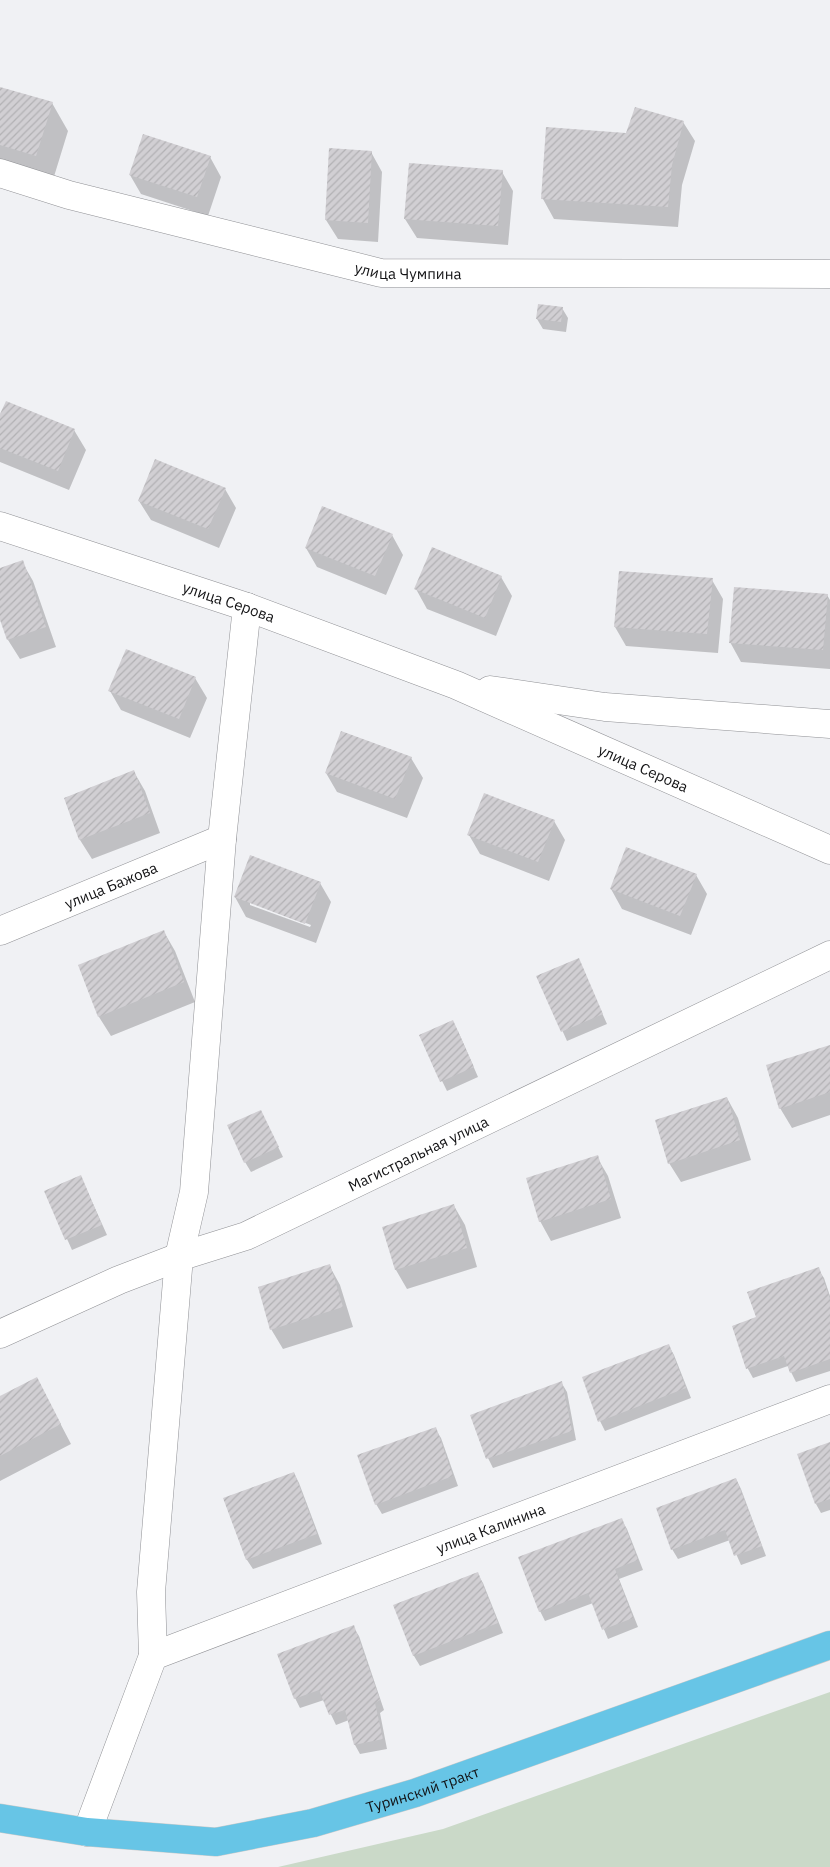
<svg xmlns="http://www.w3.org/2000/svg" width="830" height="1867" font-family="'IBM Plex Sans',sans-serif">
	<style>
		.garden { fill: #cad9c8 }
		.shadow { fill: #0003; fill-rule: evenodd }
		.building { fill: url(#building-hatch) }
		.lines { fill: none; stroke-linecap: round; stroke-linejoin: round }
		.street-casing { stroke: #909195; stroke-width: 29 }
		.primary-casing { stroke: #cbcbcb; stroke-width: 29 }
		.street { stroke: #fff; stroke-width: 28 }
		.primary { stroke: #67c5e6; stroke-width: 28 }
		.labels { text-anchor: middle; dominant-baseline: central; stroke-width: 4.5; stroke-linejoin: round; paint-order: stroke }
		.street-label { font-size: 15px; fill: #121214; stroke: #f0f1f4 }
	</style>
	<defs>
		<pattern id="building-hatch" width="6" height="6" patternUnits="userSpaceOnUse" patternTransform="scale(1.25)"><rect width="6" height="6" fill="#d1cfd3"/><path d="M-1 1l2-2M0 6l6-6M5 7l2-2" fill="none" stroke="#b2b1b4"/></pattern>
	</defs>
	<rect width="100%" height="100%" fill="#f0f1f4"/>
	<path class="garden" d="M 830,1692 L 830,1867 L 278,1867 L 443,1829 Z"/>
	<path class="shadow" d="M 0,88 L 52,103 L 68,131 L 52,183 L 0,167 Z
		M 683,122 L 695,141 L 682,185 L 678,227 L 554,219 L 543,199 L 627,134 Z
		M 371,152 L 382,172 L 378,242 L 338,239 L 326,220 Z
		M 210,157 L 221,177 L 208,216 L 141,194 L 130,175 Z
		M 502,172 L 513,191 L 508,245 L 417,238 L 405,219 Z
		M 562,308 L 568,318 L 566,332 L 543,329 L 537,319 Z
		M 0,417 L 74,430 L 86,450 L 69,490 L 0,462 Z
		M 225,489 L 236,508 L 219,548 L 151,520 L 139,501 Z
		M 392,535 L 403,555 L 386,595 L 317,567 L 306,548 Z
		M 22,562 L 33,581 L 56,647 L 20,659 L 8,640 L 0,616 L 0,569 Z
		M 501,577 L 512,596 L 496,636 L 427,609 L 416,589 Z
		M 712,580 L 723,599 L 718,653 L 626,646 L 615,627 Z
		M 827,595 L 830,600 L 830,669 L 741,662 L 730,642 Z
		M 195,678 L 207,698 L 190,738 L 121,710 L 110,691 Z
		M 342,732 L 411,758 L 423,778 L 407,818 L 337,792 L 326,773 Z
		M 134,772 L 145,791 L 160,833 L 92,859 L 80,840 L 65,798 Z
		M 554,821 L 565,840 L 549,881 L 480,854 L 469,835 Z
		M 696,875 L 707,894 L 691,935 L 622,909 L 611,889 Z
		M 320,883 L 331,902 L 316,943 L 246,917 L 235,897 ZM 250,902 L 311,925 L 310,927 L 250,905 Z
		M 164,932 L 175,951 L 195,1002 L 111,1036 L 99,1017 L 80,966 Z
		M 578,959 L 607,1024 L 567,1041 L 538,976 Z
		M 458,1031 L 478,1077 L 447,1091 L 420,1036 Z
		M 830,1046 L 830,1115 L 792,1128 L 780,1108 Z
		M 727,1098 L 738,1118 L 751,1160 L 681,1182 L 669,1163 Z
		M 261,1112 L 283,1157 L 251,1172 L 245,1162 Z
		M 597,1157 L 608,1176 L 621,1218 L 551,1241 L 540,1221 Z
		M 81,1177 L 107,1235 L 72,1250 L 46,1192 Z
		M 454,1206 L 465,1225 L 477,1267 L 407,1289 L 396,1270 L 384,1228 Z
		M 329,1265 L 340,1285 L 353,1327 L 283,1349 L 271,1329 Z
		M 818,1269 L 824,1278 L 830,1296 L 830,1371 L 796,1382 L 788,1366 L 753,1378 L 748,1369 L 733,1326 L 757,1318 Z
		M 669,1346 L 674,1355 L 691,1398 L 605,1431 L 600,1421 Z
		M 37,1379 L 71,1444 L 0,1481 L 0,1398 Z
		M 561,1382 L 567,1392 L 576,1440 L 493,1468 L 488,1458 Z
		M 435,1428 L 441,1438 L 458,1486 L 382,1514 L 376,1504 Z
		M 830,1444 L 830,1510 L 821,1513 L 816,1504 L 798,1455 Z
		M 294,1473 L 299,1483 L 322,1544 L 253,1569 L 247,1560 L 225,1499 Z
		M 736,1479 L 741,1489 L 766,1556 L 741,1565 L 730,1540 L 678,1559 L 672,1549 Z
		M 621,1519 L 627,1529 L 643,1570 L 619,1579 L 638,1627 L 608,1639 L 593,1603 L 545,1621 L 540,1611 Z
		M 477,1573 L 483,1583 L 503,1633 L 420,1666 L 414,1656 L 395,1605 Z
		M 353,1627 L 359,1636 L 384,1710 L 380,1713 L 387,1749 L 360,1754 L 355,1745 L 349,1720 L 336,1725 L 324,1700 L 300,1708 L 295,1698 Z"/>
	<path class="building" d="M 0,87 L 53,102 L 36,156 L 0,145 Z
		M 635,107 L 684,121 L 672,165 L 668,207 L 541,199 L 546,127 L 626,133 Z
		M 143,134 L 211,156 L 197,197 L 129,175 Z
		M 329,148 L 372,151 L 368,223 L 325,220 Z
		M 409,163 L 503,170 L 498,226 L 404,219 Z
		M 538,304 L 563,307 L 561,322 L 536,319 Z
		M 6,401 L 75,429 L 58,471 L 0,448 L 0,414 Z
		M 155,459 L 226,488 L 208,529 L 138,501 Z
		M 322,506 L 393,534 L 375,576 L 305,548 Z
		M 432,547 L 502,576 L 485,618 L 414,589 Z
		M 23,560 L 46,627 L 7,640 L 0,620 L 0,568 Z
		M 619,571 L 713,578 L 707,634 L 614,627 Z
		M 734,587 L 828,594 L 823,650 L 729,643 Z
		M 126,649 L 196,677 L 179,719 L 108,691 Z
		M 341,731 L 412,757 L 395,799 L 325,773 Z
		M 134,770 L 150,813 L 79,840 L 64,798 Z
		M 484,793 L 555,820 L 538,862 L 467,835 Z
		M 626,847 L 697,874 L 680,916 L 610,889 Z
		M 250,855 L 321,882 L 305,924 L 234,897 Z
		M 164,930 L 184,982 L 98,1017 L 78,965 Z
		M 579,958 L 603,1014 L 561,1032 L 536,976 Z
		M 453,1020 L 474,1067 L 440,1082 L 419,1035 Z
		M 830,1045 L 830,1092 L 779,1109 L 766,1065 Z
		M 727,1097 L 740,1140 L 668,1164 L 655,1120 Z
		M 261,1110 L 279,1147 L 244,1163 L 227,1125 Z
		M 598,1155 L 611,1199 L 539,1222 L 526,1178 Z
		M 81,1175 L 102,1225 L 65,1240 L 44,1191 Z
		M 454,1204 L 467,1248 L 395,1270 L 382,1227 Z
		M 330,1264 L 343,1307 L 270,1330 L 258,1287 Z
		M 819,1267 L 830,1299 L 830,1359 L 790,1373 L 784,1356 L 746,1369 L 732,1326 L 756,1317 L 747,1292 Z
		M 669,1344 L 686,1388 L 598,1422 L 582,1377 Z
		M 37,1377 L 61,1424 L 0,1456 L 0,1396 Z
		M 562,1381 L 572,1431 L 486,1459 L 470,1415 Z
		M 436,1427 L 453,1476 L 375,1505 L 357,1455 Z
		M 830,1442 L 830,1499 L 815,1504 L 797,1454 Z
		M 294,1472 L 317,1534 L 246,1560 L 223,1498 Z
		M 736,1478 L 762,1546 L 734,1556 L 725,1530 L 671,1550 L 656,1508 Z
		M 622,1518 L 638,1560 L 615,1569 L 633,1618 L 602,1630 L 588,1593 L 539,1612 L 518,1557 Z
		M 478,1572 L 498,1623 L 413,1656 L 393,1605 Z
		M 354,1625 L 380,1700 L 375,1703 L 383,1739 L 354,1745 L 345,1710 L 329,1715 L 319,1690 L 294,1699 L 277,1654 Z"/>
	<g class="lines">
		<defs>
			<g id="street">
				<path id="s1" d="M 0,173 L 69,195 L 381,273 L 830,274"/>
				<path id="s2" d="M 0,526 L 247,607 L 456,685 L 830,850"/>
				<path d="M 490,690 L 605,707 L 830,724"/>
				<path id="s3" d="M 0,931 L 222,839"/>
				<path id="s4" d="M 0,1334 L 119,1280 L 179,1257 L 246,1236 L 830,955"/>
				<path id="s5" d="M 153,1656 L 830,1399"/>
				<path d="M 87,1832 L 153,1656 L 151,1592 L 179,1257 L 194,1192 L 222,839 L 247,607"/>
			</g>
			<g id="primary">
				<path id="s6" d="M 0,1818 L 87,1832 L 216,1842 L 313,1823 L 415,1793 L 830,1645"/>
			</g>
		</defs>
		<use href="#street" class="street-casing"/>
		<use href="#primary" class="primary-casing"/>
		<use href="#street" class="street"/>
		<use href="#primary" class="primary"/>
	</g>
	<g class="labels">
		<g class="street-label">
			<text stroke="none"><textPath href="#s1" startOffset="421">улица Чумпина</textPath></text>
			<text stroke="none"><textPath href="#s2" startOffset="241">улица Серова</textPath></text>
			<text stroke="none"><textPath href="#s2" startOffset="688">улица Серова</textPath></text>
			<text stroke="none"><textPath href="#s3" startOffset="120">улица Бажова</textPath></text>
			<text stroke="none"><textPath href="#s4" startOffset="456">Магистральная улица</textPath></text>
			<text stroke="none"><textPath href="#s5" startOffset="361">улица Калинина</textPath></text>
			<text stroke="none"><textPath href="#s6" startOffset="431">Туринский тракт</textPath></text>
		</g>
	</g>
</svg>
